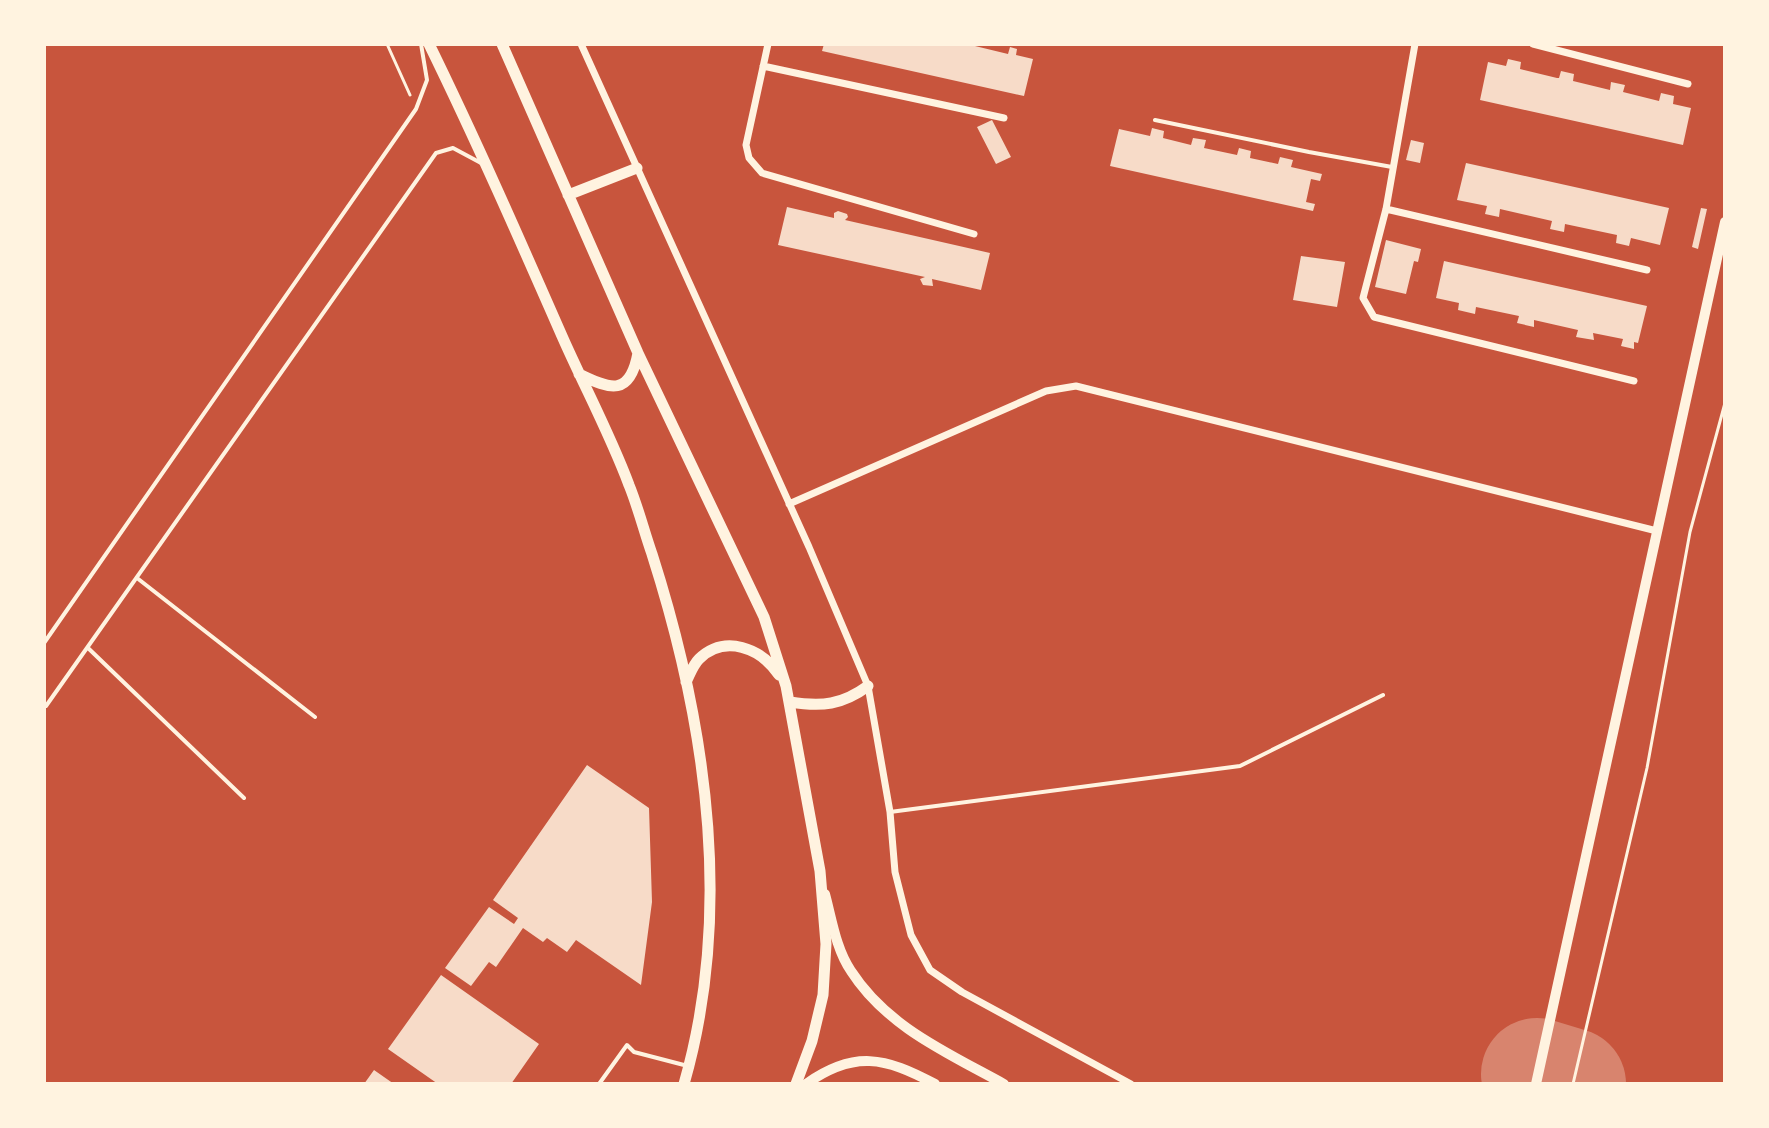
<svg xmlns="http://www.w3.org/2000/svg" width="1769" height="1128" font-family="'Golos Text',sans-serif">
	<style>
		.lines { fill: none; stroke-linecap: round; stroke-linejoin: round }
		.runway { stroke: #d8846e; stroke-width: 112 }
		.building { fill: #f7dbc8 }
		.path { stroke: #fff3e0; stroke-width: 3 }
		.service { stroke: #fff3e0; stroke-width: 4 }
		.minor { stroke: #fff3e0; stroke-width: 7 }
		.secondary { stroke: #fff3e0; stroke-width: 10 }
		.primary { stroke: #fff3e0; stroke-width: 11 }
	</style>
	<rect width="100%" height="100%" fill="#c8553d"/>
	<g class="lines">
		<path class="runway" d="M 1537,1074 L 1570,1084"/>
	</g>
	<path class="building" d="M 824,44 L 976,44 L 975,46 L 1008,54 L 1010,47 L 1017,49 L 1016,55 L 1033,59 L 1024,96 L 822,51 Z
		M 1508,59 L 1521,62 L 1520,69 L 1557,78 L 1559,78 L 1561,71 L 1574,74 L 1573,81 L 1610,90 L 1611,82 L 1625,85 L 1623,92 L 1659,101 L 1661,93 L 1674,96 L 1673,104 L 1691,108 L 1683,145 L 1480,100 L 1488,62 L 1506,66 Z
		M 992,120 L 1011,157 L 996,164 L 977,127 Z
		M 1152,128 L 1164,131 L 1163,138 L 1191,145 L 1193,138 L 1206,140 L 1204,148 L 1237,155 L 1239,148 L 1251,151 L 1250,158 L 1278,164 L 1280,157 L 1293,160 L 1291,167 L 1322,174 L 1320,181 L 1311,179 L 1306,202 L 1315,204 L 1313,211 L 1110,166 L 1119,129 L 1150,136 Z
		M 1411,140 L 1424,143 L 1420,163 L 1406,160 Z
		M 1466,163 L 1669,208 L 1660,245 L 1631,238 L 1629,246 L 1616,243 L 1617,235 L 1565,224 L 1564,232 L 1550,229 L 1552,221 L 1500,209 L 1499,217 L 1485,214 L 1487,206 L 1457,200 Z
		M 787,207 L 834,218 L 834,213 L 838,211 L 847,214 L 848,217 L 845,220 L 990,253 L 981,290 L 932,279 L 933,286 L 923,285 L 920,279 L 925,277 L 778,245 Z
		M 1701,208 L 1707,209 L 1698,249 L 1692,247 Z
		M 1386,240 L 1421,249 L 1418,262 L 1414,261 L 1406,294 L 1375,287 Z
		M 1301,256 L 1345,262 L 1337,307 L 1293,300 Z
		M 1444,261 L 1647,306 L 1638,343 L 1634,342 L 1634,349 L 1621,346 L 1623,339 L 1593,333 L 1594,340 L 1576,337 L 1578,330 L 1534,320 L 1534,327 L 1517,323 L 1519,316 L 1476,307 L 1475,314 L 1458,310 L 1459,303 L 1436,298 Z
		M 587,765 L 649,808 L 652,902 L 641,985 L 576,940 L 567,952 L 547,938 L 543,942 L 523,928 L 496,967 L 489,962 L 471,986 L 445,968 L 489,907 L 514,924 L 518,918 L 493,900 Z
		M 441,975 L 539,1044 L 511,1084 L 438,1084 L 388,1049 Z
		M 374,1070 L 394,1084 L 364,1084 Z"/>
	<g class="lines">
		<path class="path" d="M 387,44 L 410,95
			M 1573,1084 L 1647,768 L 1690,532 L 1725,403"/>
		<path class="service" d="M 1155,120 L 1309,152 L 1392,167
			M 137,578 L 315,717
			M 44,643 L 416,109 L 427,80 L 421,44
			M 88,648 L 244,798
			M 44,704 L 46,706 L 436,153 L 453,148 L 481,163
			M 890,812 L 1240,766 L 1383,695
			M 599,1084 L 627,1045 L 634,1052 L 684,1065"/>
		<path class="minor" d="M 581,44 L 809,547 L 868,686 L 890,812 L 895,872 L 911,935 L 930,970 L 962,992 L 1131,1084
			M 768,44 L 746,145 L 749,158 L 762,173 L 974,234
			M 1415,44 L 1386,209 L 1363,298 L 1374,317 L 1634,381
			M 1533,44 L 1688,84
			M 763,66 L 1004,118
			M 1386,209 L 1647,270
			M 789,504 L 1046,391 L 1076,386 L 1657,531"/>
		<path class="secondary" d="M 825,894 C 832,920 836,949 851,971 C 887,1027 948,1053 1004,1084
			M 806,1084 C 854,1050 885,1057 935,1084
			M 1536,1084 L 1725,222"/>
		<path class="primary" d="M 429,44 C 476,140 519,238 562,336 C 584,386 610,434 629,485 C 638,507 644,531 652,554 C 706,723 734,910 684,1084
			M 502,44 L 638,353 L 764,617 L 786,686 L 820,871 L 826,944 L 823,995 L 812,1041 L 796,1084
			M 568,195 L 637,168
			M 579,374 C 611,390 630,396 638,353
			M 686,682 C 690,674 693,665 699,659 C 725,634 761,648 779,675
			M 790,702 C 822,707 842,705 868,686"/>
	</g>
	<rect width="1769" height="1128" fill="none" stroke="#fff3e0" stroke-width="92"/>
</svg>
